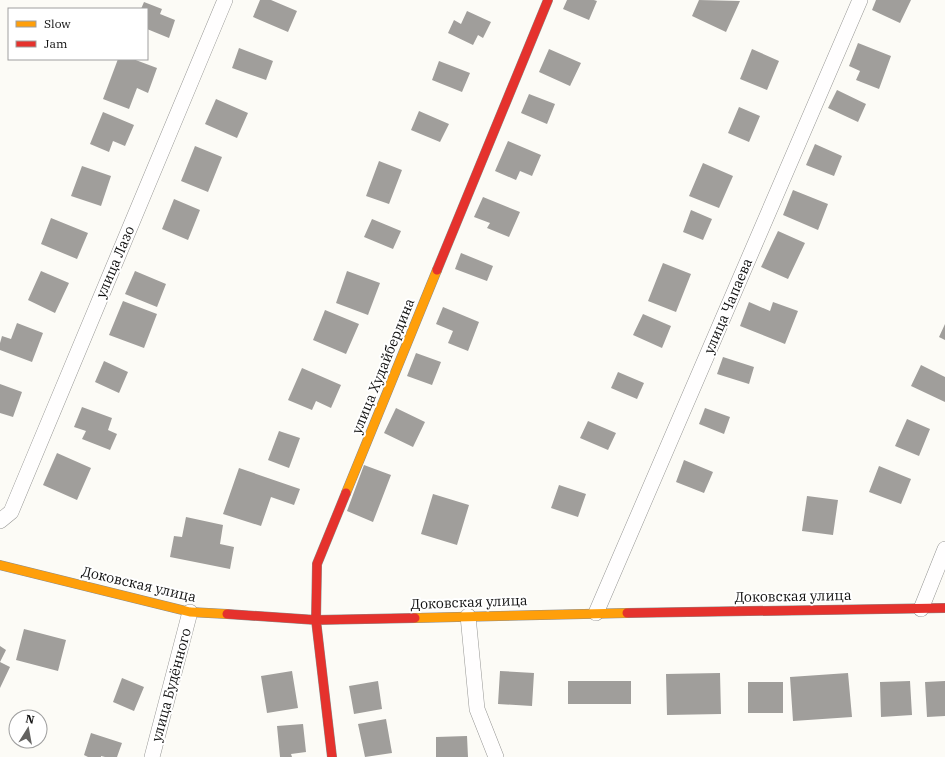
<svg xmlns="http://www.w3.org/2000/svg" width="945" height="757" font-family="'IBM Plex Serif',serif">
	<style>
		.building { fill: #a09e9b }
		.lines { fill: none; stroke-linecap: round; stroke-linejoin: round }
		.street-casing { stroke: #969694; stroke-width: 16 }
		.slow-casing { stroke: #8d8c8a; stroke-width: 10 }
		.jam-casing { stroke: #8d8c8a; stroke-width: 10 }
		.street { stroke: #fffefe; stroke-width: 15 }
		.slow { stroke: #ff9f0a; stroke-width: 9 }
		.jam { stroke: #e5322d; stroke-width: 9 }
		.labels { text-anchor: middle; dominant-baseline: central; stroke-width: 4; stroke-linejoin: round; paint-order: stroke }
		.street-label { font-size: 14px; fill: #101010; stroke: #fff }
	</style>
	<rect width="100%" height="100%" fill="#fcfbf6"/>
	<path class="building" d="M 260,0 L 271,0 L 297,11 L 288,32 L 253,17 Z
		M 567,0 L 594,0 L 597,1 L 589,20 L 563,9 Z
		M 699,0 L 740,1 L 726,32 L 692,16 Z
		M 876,0 L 911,0 L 900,23 L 872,10 Z
		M 144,2 L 162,9 L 160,14 L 175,20 L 169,38 L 147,29 L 147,9 L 141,9 Z
		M 467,11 L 491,22 L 483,38 L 478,35 L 473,45 L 448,33 L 454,20 L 461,24 Z
		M 858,43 L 891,56 L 879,89 L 856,80 L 860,71 L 849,66 Z
		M 239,48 L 273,61 L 266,80 L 232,68 Z
		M 549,49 L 581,63 L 570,86 L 539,72 Z
		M 752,49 L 779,61 L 767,90 L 740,79 Z
		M 118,59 L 133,59 L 157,68 L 148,93 L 137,88 L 129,109 L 103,99 Z
		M 439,61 L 470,73 L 462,92 L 432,80 Z
		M 837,90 L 866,104 L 858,122 L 828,108 Z
		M 529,94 L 555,104 L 547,124 L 521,113 Z
		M 216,99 L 248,113 L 237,138 L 205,124 Z
		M 739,107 L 760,116 L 749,142 L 728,133 Z
		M 419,111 L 449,124 L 440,142 L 411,130 Z
		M 103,112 L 134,125 L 125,146 L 113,141 L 109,152 L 90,144 Z
		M 508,141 L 541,155 L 532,176 L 520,171 L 516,180 L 495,171 Z
		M 815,144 L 842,156 L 834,176 L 806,165 Z
		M 195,146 L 222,157 L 208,192 L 181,181 Z
		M 379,161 L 402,170 L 389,204 L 366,196 Z
		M 703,163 L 733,176 L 719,208 L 689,196 Z
		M 82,166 L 111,176 L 101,206 L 71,196 Z
		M 793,190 L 828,204 L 818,230 L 783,215 Z
		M 483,197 L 520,212 L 509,237 L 487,228 L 490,223 L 474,217 Z
		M 174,199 L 200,210 L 188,240 L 162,229 Z
		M 691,210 L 712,219 L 703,240 L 683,232 Z
		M 51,218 L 88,233 L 77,259 L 41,244 Z
		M 372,219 L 401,231 L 393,249 L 364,237 Z
		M 778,231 L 805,243 L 788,279 L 761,267 Z
		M 461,253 L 493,266 L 487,281 L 455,269 Z
		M 663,263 L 691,274 L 676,312 L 648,301 Z
		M 41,271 L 69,283 L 55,313 L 28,300 Z
		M 135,271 L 166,284 L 157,307 L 125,294 Z
		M 347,271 L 380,283 L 368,315 L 336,303 Z
		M 123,301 L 157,314 L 144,348 L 109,335 Z
		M 749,302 L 770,311 L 773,302 L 798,311 L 785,344 L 740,326 Z
		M 443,307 L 479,322 L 468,351 L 448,343 L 453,331 L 436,324 Z
		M 325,310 L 359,324 L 346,354 L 313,340 Z
		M 643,314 L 671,326 L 662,348 L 633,335 Z
		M 17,323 L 43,333 L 32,362 L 0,350 L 0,343 L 2,336 L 11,339 Z
		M 945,324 L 945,340 L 939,337 Z
		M 416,353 L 441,362 L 432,385 L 407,376 Z
		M 723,357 L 754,367 L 749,384 L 717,374 Z
		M 104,361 L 128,372 L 119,393 L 95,382 Z
		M 921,365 L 945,377 L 945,402 L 911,386 Z
		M 302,368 L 341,385 L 331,408 L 316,401 L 312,410 L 288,400 Z
		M 618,372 L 644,383 L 637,399 L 611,388 Z
		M 0,384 L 22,392 L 13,417 L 0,413 Z
		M 82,407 L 112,418 L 108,430 L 117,434 L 110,450 L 82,439 L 86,431 L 74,427 Z
		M 396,408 L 425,422 L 413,447 L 384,433 Z
		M 705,408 L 730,417 L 724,434 L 699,424 Z
		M 907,419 L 930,429 L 919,456 L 895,446 Z
		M 588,421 L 616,433 L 608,450 L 580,438 Z
		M 279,431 L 300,438 L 289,468 L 268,460 Z
		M 57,453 L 91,468 L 77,500 L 43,485 Z
		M 684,460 L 713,472 L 704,493 L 676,482 Z
		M 364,465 L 391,475 L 373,522 L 347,511 Z
		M 879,466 L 911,479 L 901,504 L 869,492 Z
		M 239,468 L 300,489 L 294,505 L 271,497 L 261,526 L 223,514 Z
		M 559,485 L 586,494 L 578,517 L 551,508 Z
		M 433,494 L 469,505 L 457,545 L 421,534 Z
		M 807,496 L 838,500 L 833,535 L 802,531 Z
		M 186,517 L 223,525 L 220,544 L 234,547 L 230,569 L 170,557 L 174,536 L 182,537 Z
		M 24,629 L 66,640 L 58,671 L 16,660 Z
		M 0,646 L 6,650 L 0,662 Z
		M 0,662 L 10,667 L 0,688 Z
		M 292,671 L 298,708 L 267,713 L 261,676 Z
		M 500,671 L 534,673 L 532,706 L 498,704 Z
		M 720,673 L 721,714 L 667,715 L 666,674 Z
		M 848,673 L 852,717 L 793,721 L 790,677 Z
		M 122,678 L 144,687 L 134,711 L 113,702 Z
		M 378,681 L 382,709 L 354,714 L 349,686 Z
		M 568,681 L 631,681 L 631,704 L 568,704 Z
		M 910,681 L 912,715 L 881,717 L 880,682 Z
		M 945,681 L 945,716 L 927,717 L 925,682 Z
		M 748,682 L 783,682 L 783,713 L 748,713 Z
		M 386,719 L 392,753 L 365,757 L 358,724 Z
		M 303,724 L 306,752 L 291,754 L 292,757 L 280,757 L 277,726 Z
		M 91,733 L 122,743 L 117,757 L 105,757 L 101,756 L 101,757 L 88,757 L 84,755 Z
		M 467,736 L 468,757 L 436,757 L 436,737 Z"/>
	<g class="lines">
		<defs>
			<path id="street" d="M 0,521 L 11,512 L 225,0
				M 921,609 L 945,549
				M 596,613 L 860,0
				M 468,616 L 477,709 L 496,757
				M 152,757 L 190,612"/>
			<path id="slow" d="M 346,493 L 437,270
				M 0,565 L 190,612 L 227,614
				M 415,618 L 627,613"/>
			<path id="jam" d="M 437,270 L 548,0
				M 627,613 L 945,608
				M 227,614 L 316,620 L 415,618
				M 332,757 L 316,620 L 317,564 L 346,493"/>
		</defs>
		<use href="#street" class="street-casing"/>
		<use href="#slow" class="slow-casing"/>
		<use href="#jam" class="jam-casing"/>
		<use href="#street" class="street"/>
		<use href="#slow" class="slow"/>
		<use href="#jam" class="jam"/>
	</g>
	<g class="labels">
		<g class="street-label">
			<text transform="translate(115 262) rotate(-67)">улица Лазо</text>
			<text transform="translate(728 306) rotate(-67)">улица Чапаева</text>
			<text transform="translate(383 366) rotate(-68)">улица Худайбердина</text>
			<text transform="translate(139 584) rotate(13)">Доковская улица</text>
			<text transform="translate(793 596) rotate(-1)">Доковская улица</text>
			<text transform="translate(469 602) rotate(-2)">Доковская улица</text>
			<text transform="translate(171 685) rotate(-75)">улица Будённого</text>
		</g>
	</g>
	<rect x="8" y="8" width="140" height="52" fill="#ffffff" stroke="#9f9f9f"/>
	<rect x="16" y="21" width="20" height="6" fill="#ff9f0a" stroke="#9f9f9f"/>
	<text x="44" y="28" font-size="12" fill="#101010">Slow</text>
	<rect x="16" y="41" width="20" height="6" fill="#e5322d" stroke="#9f9f9f"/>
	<text x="44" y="48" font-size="12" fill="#101010">Jam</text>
	<g transform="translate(28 729) rotate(11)"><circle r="19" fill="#ffffff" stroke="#9f9f9f"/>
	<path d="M0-3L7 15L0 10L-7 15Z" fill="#636260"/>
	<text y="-6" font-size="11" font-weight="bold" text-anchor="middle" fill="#101010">N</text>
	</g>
</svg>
